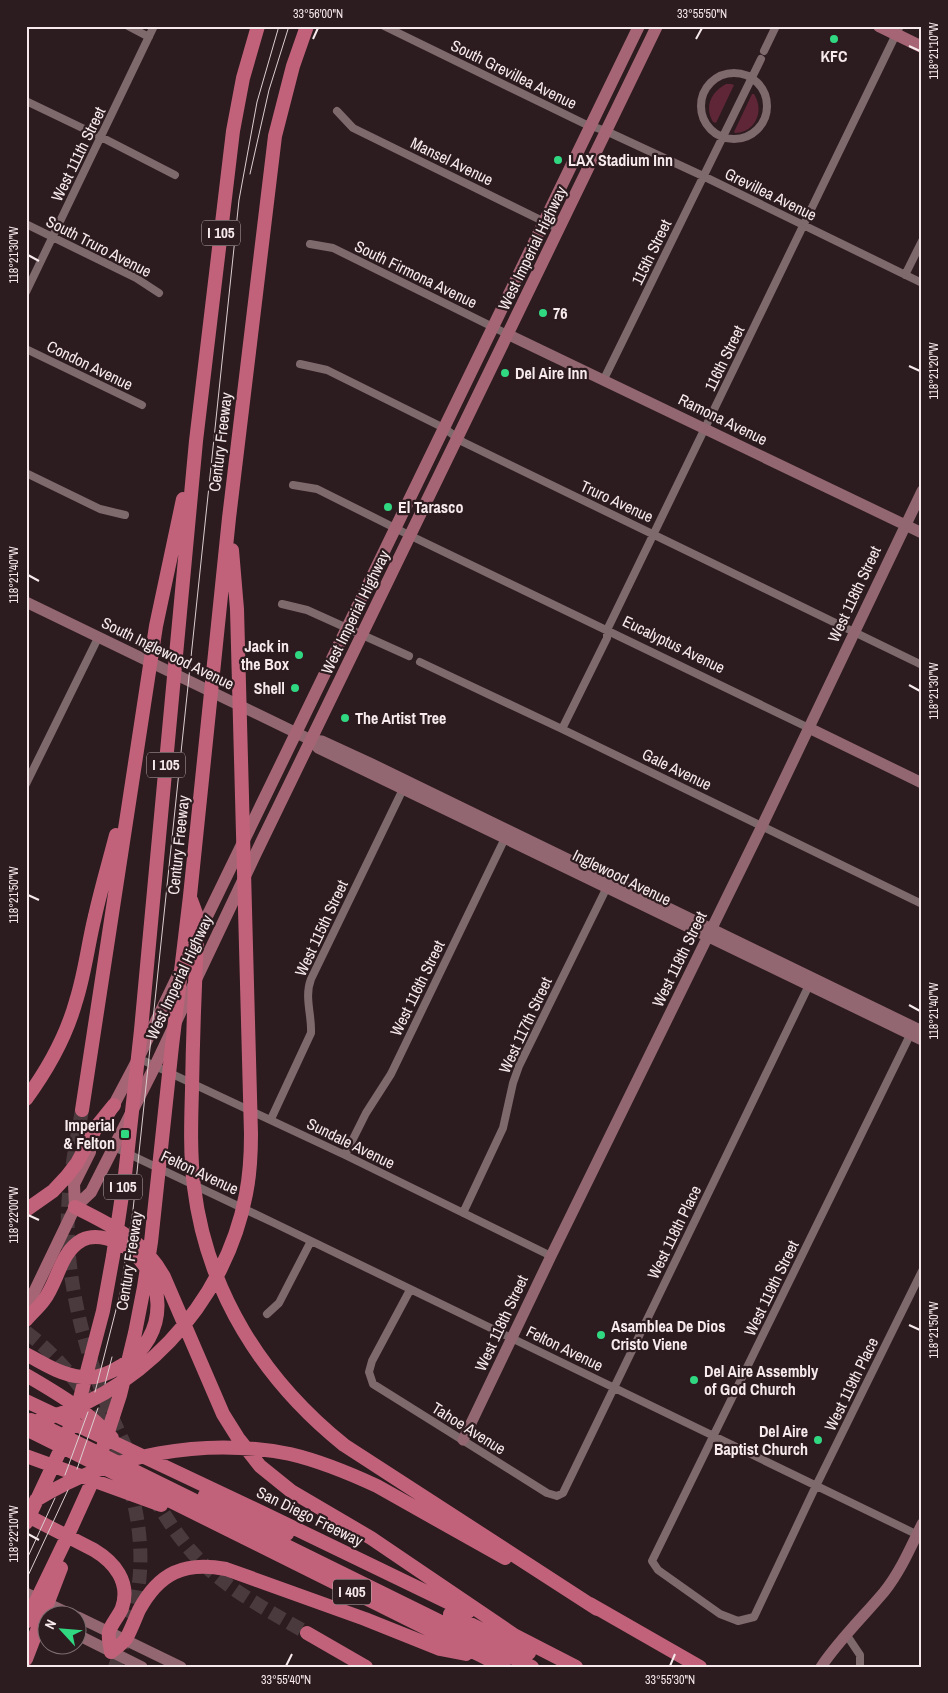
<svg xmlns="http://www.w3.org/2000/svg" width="948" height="1693" font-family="'Archivo Narrow',sans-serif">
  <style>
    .green { fill: #5e2636 }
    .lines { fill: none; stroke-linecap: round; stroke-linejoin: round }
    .highway-tunnel { stroke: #4a3a3e; stroke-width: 14; stroke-dasharray: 14 7; stroke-linecap: butt }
    .street { stroke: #7e696d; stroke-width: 8 }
    .secondary { stroke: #926771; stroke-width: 11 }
    .primary { stroke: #a66575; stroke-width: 12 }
    .highway { stroke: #c1627a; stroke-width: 14 }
    .tram { stroke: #dccfd1; stroke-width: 1 }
    .ticks { fill: none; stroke: #f6eaec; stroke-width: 2 }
    .poi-dot { fill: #31d882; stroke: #2c1b1f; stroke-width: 2 }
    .labels { text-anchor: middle; stroke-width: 4.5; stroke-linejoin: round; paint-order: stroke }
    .shield { fill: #2c1b1f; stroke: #b9acae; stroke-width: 1 }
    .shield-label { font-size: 15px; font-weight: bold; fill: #f6eaec }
    .poi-label { font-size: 16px; font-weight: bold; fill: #f6eaec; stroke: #2c1b1f; text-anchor: start }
    .street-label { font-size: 16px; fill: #f6eaec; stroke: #2c1b1f }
    .neatline { fill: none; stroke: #f6eaec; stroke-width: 2 }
    .ticks-label { font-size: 12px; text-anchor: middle; fill: #f6eaec }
  </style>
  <rect width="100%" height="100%" fill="#2c1b1f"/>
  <path class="green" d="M 726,84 L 731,84 L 734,85 L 716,123 L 713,122 C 704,107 711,92 726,84 Z
    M 752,94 L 754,94 C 765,111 755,133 735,133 L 734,132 Z"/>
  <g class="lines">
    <path class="highway-tunnel" d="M 82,1110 C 76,1144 69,1178 68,1212 C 64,1290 94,1386 130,1455
      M 26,1332 C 106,1392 164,1520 131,1619
      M 153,1496 C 165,1516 177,1535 192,1552 C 223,1588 268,1610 307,1633
      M 115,1667 L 123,1644"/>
    <path class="street" d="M 128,26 L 149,37
      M 384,26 L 585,124 L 606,131 L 703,176 L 922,283
      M 764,51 L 776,26
      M701 106a33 33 0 1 1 66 0a33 33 0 1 1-66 0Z
      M 26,101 L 101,137 L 175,175
      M 337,111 L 353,128 L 559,229
      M 26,224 L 136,278 L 159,293
      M 310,244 L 333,248 L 509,335
      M 905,275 L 922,241
      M 26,292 L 154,26
      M 26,349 L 142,405
      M 300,364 L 327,370 L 444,428 L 463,442 L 922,665
      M 604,379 L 761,59
      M 26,473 L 100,509 L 125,515
      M 293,485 L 317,489 L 411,536 L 809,728
      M 282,604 L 307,610 L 409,656
      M 420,662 L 562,729 L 922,904
      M 562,729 L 607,638 L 607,630 L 900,26
      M 26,784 L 98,638
      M 912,1031 L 652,1561 L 658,1570 L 720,1614 L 738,1621 L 754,1617 L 813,1492 L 922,1271
      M 138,1058 L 345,1155 L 551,1256
      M 271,1119 L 311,1033 C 312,1015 304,997 311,979 L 405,785
      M 114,1147 L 274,1223 L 920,1536
      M 345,1155 L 366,1113 L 391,1074 L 507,834
      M 463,1213 L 503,1128 L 513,1083 L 519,1066 L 609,883
      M 410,1290 L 372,1361 L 369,1372 L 373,1384 L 547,1493 L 557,1496 L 563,1493 L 811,981
      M 267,1314 L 279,1303 L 311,1241
      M 846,1634 L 860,1655 L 860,1667"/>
    <path class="secondary" d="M 509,335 L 922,533
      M 26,602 L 311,740 L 318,748 L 403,789 L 922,1040
      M 809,728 L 922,783
      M 311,740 L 322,741 L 372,764 L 922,1031
      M 463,1440 L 551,1256 L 762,826 L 922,491
      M 26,1593 L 74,1616
      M 78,1617 L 181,1667
      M 78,1635 L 142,1667
      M 821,1667 C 839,1640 863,1617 884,1592 C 900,1572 911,1547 922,1524"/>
    <path class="primary" d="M 879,26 L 922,47
      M 198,935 L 639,26
      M 109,1114 L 137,1061 L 179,973
      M 75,1207 L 74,1184 L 90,1152
      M 26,1309 L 75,1207 L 91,1192 L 155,1066 L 256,853 L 657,26"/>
    <path class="highway" d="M 191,900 L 198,919 C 195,976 193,1032 192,1089 C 191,1122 190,1155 194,1187 C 207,1292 263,1380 344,1445 L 597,1609
      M 26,1099 C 48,1069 66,1037 76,1001 C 85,973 88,944 95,916 C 101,889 109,862 116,835
      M 82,1110 L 156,626 L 183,499
      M 75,1207 C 112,1226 143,1239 164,1277 L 223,1414 L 238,1438 L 260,1466 L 291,1491 L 371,1538 L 514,1635
      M 26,1210 L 53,1191 L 67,1176 L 77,1163 L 97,1126 L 114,1105
      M 26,1320 C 32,1313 39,1307 44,1300 C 58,1282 60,1252 82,1240 C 94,1234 108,1238 119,1243 C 169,1271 171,1337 121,1366 C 110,1373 95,1379 82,1377 C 61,1375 44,1364 26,1354
      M 26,1375 C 57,1393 89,1412 112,1438
      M 26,1401 L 261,1512 L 468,1612
      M 31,1420 L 532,1667
      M 26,1424 C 137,1399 225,1305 246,1194 C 250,1174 251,1154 251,1134 L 237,609 L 232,550
      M 26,1429 L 504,1667
      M 26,1456 L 161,1505
      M 205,1495 L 287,1534
      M 36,1500 C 111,1454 204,1437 290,1454 C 320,1461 349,1473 377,1486 L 505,1558
      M 26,1515 L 94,1550 C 114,1562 131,1582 122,1608 C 119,1616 111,1624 109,1632 C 108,1638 110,1646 111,1652
      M 26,1523 L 65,1440 L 79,1402 L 103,1311 L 113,1256 L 125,1175 L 141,1030 L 196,441 L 233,131 L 243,78 L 258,26
      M 590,1604 L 700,1667
      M 450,1614 L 529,1653
      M 26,1622 L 67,1537 L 91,1484 L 120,1395 L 135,1333 L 144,1287 L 151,1242 L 172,1046 L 190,896 L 229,518 L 275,136 L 293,66 L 307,26
      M 506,1631 L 576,1667
      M 307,1633 L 366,1667
      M 111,1652 C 116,1648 122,1644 126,1639 C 131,1630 135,1619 139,1610 C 159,1573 184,1561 226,1569 L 365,1619 L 440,1649 L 466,1654
      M 26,1659 L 61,1568"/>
    <path class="tram" d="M 250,174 L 269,90 L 289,26
      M 105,1384 L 112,1357
      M 95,1392 L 120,1294 L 133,1210 L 239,200 L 257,102 L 279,26
      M 77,1469 L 98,1408
      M 65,1475 L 88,1412
      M 26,1561 L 55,1498
      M 26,1580 L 68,1490"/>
  </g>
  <path class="ticks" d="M 313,39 L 318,28M 696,39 L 702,28M 909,46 L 920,51M 28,255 L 39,261M 909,366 L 920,371M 28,575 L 39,581M 909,685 L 920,691M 28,895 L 39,900M 909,1005 L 920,1011M 28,1215 L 39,1220M 909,1325 L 920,1330M 28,1534 L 39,1540M 286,1666 L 292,1654M 670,1666 L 675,1654"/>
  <g class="poi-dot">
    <circle cx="834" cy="39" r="5"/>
    <circle cx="558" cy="160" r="5"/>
    <circle cx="543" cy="313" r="5"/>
    <circle cx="505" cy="373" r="5"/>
    <circle cx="388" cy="507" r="5"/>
    <circle cx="299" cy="655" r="5"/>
    <circle cx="295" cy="688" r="5"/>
    <circle cx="345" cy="718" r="5"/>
    <rect x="120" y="1129" width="10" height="10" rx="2.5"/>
    <circle cx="601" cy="1335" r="5"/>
    <circle cx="694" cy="1380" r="5"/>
    <circle cx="818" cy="1440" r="5"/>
  </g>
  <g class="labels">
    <g class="shield">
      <rect x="202" y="220.5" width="38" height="25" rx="4"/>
      <rect x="147" y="752.5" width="38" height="25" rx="4"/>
      <rect x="104" y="1174.5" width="38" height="25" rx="4"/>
      <rect x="333" y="1579.5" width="38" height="25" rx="4"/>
    </g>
    <g class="shield-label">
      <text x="221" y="238">I 105</text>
      <text x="166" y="770">I 105</text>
      <text x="123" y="1192">I 105</text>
      <text x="352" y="1597">I 405</text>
    </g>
    <g class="poi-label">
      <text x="834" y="62" text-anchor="middle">KFC</text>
      <text x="568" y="166">LAX Stadium Inn</text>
      <text x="553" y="319">76</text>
      <text x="515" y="379">Del Aire Inn</text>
      <text x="398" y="513">El Tarasco</text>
      <text x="289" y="652" text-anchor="end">Jack in<tspan x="289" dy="18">the Box</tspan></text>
      <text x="285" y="694" text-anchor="end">Shell</text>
      <text x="355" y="724">The Artist Tree</text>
      <text x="115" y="1131" text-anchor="end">Imperial<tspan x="115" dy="18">&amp; Felton</tspan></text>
      <text x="611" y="1332">Asamblea De Dios<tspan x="611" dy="18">Cristo Viene</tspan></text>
      <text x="704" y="1377">Del Aire Assembly<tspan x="704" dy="18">of God Church</tspan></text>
      <text x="808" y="1437" text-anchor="end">Del Aire<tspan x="808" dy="18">Baptist Church</tspan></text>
    </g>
    <g class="street-label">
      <text transform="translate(514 74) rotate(26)" y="6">South Grevillea Avenue</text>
      <text transform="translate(78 154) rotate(-64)" y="6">West 111th Street</text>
      <text transform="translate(452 161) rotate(26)" y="6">Mansel Avenue</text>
      <text transform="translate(771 194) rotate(26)" y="6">Grevillea Avenue</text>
      <text transform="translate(99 246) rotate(27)" y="6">South Truro Avenue</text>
      <text transform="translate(532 248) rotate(-64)" y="6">West Imperial Highway</text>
      <text transform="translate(651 252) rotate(-64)" y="6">115th Street</text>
      <text transform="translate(416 274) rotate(26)" y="6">South Firmona Avenue</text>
      <text transform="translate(724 358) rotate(-64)" y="6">116th Street</text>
      <text transform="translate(90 365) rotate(26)" y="6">Condon Avenue</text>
      <text transform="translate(723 419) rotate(26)" y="6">Ramona Avenue</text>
      <text transform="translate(220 442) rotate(-83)" y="6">Century Freeway</text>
      <text transform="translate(617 501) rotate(25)" y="6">Truro Avenue</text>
      <text transform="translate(854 594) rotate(-65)" y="6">West 118th Street</text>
      <text transform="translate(355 612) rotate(-64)" y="6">West Imperial Highway</text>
      <text transform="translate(674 644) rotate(26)" y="6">Eucalyptus Avenue</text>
      <text transform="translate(168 653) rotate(26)" y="6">South Inglewood Avenue</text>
      <text transform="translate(677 769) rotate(26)" y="6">Gale Avenue</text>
      <text transform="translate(178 845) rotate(-84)" y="6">Century Freeway</text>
      <text transform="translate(622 877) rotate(26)" y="6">Inglewood Avenue</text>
      <text transform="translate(321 928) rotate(-65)" y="6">West 115th Street</text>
      <text transform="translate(679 959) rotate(-64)" y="6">West 118th Street</text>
      <text transform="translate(179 977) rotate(-65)" y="6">West Imperial Highway</text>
      <text transform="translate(417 988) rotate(-64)" y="6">West 116th Street</text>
      <text transform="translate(525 1025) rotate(-65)" y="6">West 117th Street</text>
      <text transform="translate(351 1143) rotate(26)" y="6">Sundale Avenue</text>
      <text transform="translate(200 1172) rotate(25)" y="6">Felton Avenue</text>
      <text transform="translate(674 1232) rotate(-64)" y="6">West 118th Place</text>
      <text transform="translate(129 1261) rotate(-81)" y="6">Century Freeway</text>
      <text transform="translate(771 1288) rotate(-64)" y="6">West 119th Street</text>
      <text transform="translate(501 1323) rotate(-65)" y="6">West 118th Street</text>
      <text transform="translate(565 1348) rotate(26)" y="6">Felton Avenue</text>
      <text transform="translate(851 1384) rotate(-64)" y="6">West 119th Place</text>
      <text transform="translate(469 1428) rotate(32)" y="6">Tahoe Avenue</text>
      <text transform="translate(310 1516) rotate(26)" y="6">San Diego Freeway</text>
    </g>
  </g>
  <rect width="948" height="1693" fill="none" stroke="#2c1b1f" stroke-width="55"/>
  <g transform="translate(62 1630) rotate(296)"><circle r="24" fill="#2c1b1f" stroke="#7d6e71"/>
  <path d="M0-4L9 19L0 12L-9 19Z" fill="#31d882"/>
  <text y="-8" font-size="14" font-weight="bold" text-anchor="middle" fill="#f6eaec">N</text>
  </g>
  <rect x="28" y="28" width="892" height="1638" class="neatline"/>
  <g class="ticks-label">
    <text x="318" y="18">33°56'00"N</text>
    <text x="702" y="18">33°55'50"N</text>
    <text transform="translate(934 51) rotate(-90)" y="4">118°21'10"W</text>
    <text transform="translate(14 255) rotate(-90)" y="4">118°21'30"W</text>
    <text transform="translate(934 371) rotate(-90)" y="4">118°21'20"W</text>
    <text transform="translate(14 575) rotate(-90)" y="4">118°21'40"W</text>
    <text transform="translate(934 691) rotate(-90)" y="4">118°21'30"W</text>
    <text transform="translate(14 895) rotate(-90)" y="4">118°21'50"W</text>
    <text transform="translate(934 1011) rotate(-90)" y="4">118°21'40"W</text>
    <text transform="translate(14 1215) rotate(-90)" y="4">118°22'00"W</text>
    <text transform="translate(934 1330) rotate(-90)" y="4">118°21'50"W</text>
    <text transform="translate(14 1534) rotate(-90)" y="4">118°22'10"W</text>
    <text x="286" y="1684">33°55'40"N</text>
    <text x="670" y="1684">33°55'30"N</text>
  </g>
</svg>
